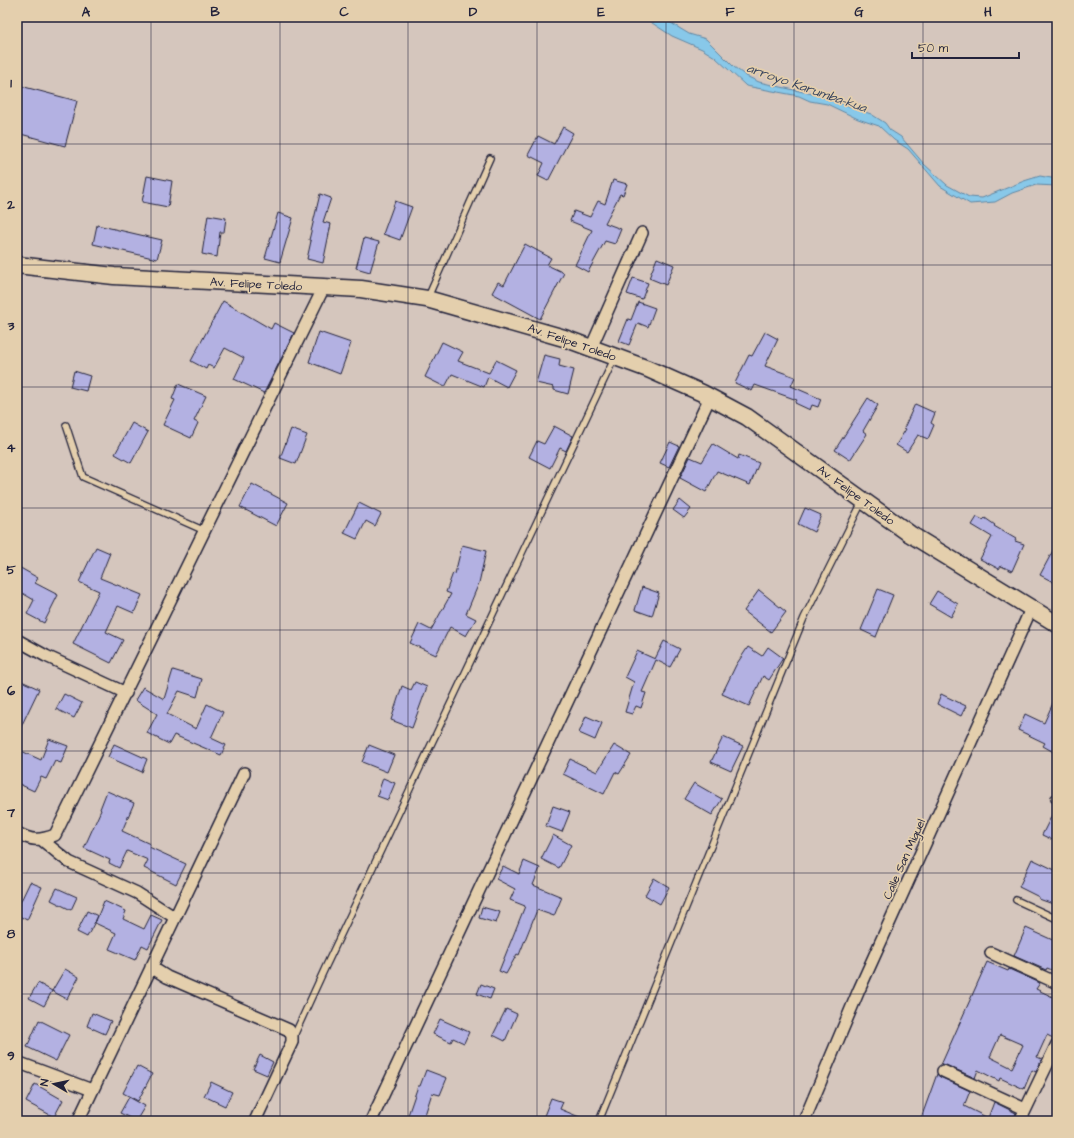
<svg xmlns="http://www.w3.org/2000/svg" width="1074" height="1138" font-family="'Architects Daughter',sans-serif">
  <style>
    .water { fill: #88c8e9; stroke: #5f86a3 }
    .building { fill: #b3b1e2; stroke: #22223b; fill-rule: evenodd }
    .lines { fill: none; stroke-linecap: round; stroke-linejoin: round }
    .service-casing { stroke: #22223b; stroke-width: 8 }
    .minor-casing { stroke: #22223b; stroke-width: 14 }
    .secondary-casing { stroke: #22223b; stroke-width: 19 }
    .service { stroke: #e4cfad; stroke-width: 5.5 }
    .minor { stroke: #e4cfad; stroke-width: 11 }
    .secondary { stroke: #e4cfad; stroke-width: 16 }
    .grid { fill: none; stroke: #22223b; stroke-width: 1; stroke-opacity: 0.55 }
    .labels { text-anchor: middle; stroke-width: 3.5; stroke-linejoin: round; paint-order: stroke }
    .street-label { font-size: 12px; fill: #22223b; stroke: #e4cfad }
    .water-label { font-size: 13px; font-style: italic; fill: #36435e; stroke: #e4cfad }
    .neatline { fill: none; stroke: #22223b; stroke-width: 1.5 }
    .grid-label { font-size: 13px; text-anchor: middle; font-weight: bold; fill: #22223b }
  </style>
  <rect width="100%" height="100%" fill="#d5c6bd"/>
  <filter id="ink" filterUnits="userSpaceOnUse"><feTurbulence type="fractalNoise" baseFrequency=".025" numOctaves="2"/><feDisplacementMap in="SourceGraphic" scale="8" xChannelSelector="R" yChannelSelector="G"/><feConvolveMatrix kernelMatrix="1 2 1 2 8 2 1 2 1" color-interpolation-filters="sRGB"/></filter>
  <g filter="url(#ink)">
    <path class="water" d="M 646,17 L 661,17 L 689,34 L 706,39 L 734,67 L 746,76 L 759,82 L 821,96 L 871,114 L 885,123 L 890,130 L 901,137 L 924,164 L 947,185 L 969,197 L 982,198 L 1024,181 L 1040,176 L 1057,179 L 1057,186 L 1036,185 L 1012,193 L 995,202 L 970,204 L 940,186 L 908,149 L 894,140 L 879,126 L 858,119 L 827,104 L 810,101 L 799,96 L 746,86 L 715,57 L 702,49 L 672,36 L 649,21 Z"/>
    <path class="building" d="M 17,85 L 77,101 L 65,146 L 17,133 Z
      M 563,127 L 573,133 L 548,181 L 538,176 L 544,163 L 528,155 L 538,136 L 554,144 Z
      M 147,176 L 172,181 L 168,207 L 142,202 Z
      M 613,180 L 627,184 L 623,195 L 620,194 L 605,223 L 621,229 L 615,244 L 605,241 L 588,272 L 575,265 L 592,230 L 570,221 L 574,211 L 590,217 L 598,201 L 605,204 Z
      M 320,194 L 331,198 L 323,222 L 331,224 L 323,263 L 307,259 L 311,241 L 309,240 Z
      M 395,201 L 412,207 L 400,240 L 383,234 Z
      M 278,213 L 293,218 L 280,262 L 265,258 Z
      M 208,215 L 226,218 L 224,232 L 220,232 L 217,257 L 202,254 Z
      M 97,225 L 162,240 L 157,259 L 93,244 Z
      M 364,238 L 379,242 L 370,272 L 356,268 Z
      M 525,244 L 551,258 L 547,265 L 564,273 L 540,319 L 492,293 L 498,282 L 504,285 Z
      M 657,258 L 674,265 L 666,285 L 649,278 Z
      M 633,278 L 648,283 L 642,299 L 627,294 Z
      M 223,301 L 271,329 L 274,323 L 294,333 L 264,393 L 234,379 L 244,358 L 225,348 L 214,368 L 208,365 L 206,369 L 191,361 Z
      M 638,302 L 655,308 L 648,327 L 638,323 L 629,345 L 619,341 L 628,319 L 631,320 Z
      M 319,332 L 351,343 L 340,374 L 309,362 Z
      M 765,332 L 778,339 L 765,366 L 795,377 L 791,386 L 821,399 L 818,407 L 812,405 L 810,410 L 795,403 L 797,400 L 755,385 L 752,391 L 735,383 L 749,355 L 752,356 Z
      M 442,342 L 463,352 L 458,361 L 489,373 L 496,360 L 516,370 L 507,387 L 488,377 L 484,387 L 452,374 L 445,387 L 425,377 Z
      M 544,355 L 560,359 L 559,366 L 574,370 L 568,394 L 554,390 L 554,387 L 536,383 Z
      M 74,371 L 90,376 L 86,391 L 70,387 Z
      M 178,384 L 206,396 L 194,421 L 198,423 L 191,438 L 163,425 L 175,400 L 172,399 Z
      M 868,398 L 878,405 L 863,431 L 867,434 L 850,460 L 835,450 Z
      M 915,404 L 935,413 L 931,423 L 934,425 L 928,439 L 918,435 L 907,452 L 896,445 L 906,429 L 904,428 Z
      M 132,423 L 148,432 L 131,463 L 115,454 Z
      M 554,426 L 573,436 L 566,451 L 560,448 L 550,468 L 529,457 L 537,441 L 544,444 Z
      M 291,429 L 307,435 L 296,464 L 280,458 Z
      M 670,442 L 679,446 L 669,467 L 660,463 Z
      M 713,444 L 738,459 L 739,455 L 759,463 L 750,485 L 717,471 L 706,492 L 680,478 L 690,457 L 702,462 Z
      M 252,484 L 288,503 L 276,526 L 240,507 Z
      M 680,500 L 691,509 L 684,518 L 673,510 Z
      M 359,503 L 381,514 L 375,526 L 366,521 L 357,539 L 344,533 Z
      M 805,508 L 821,515 L 814,532 L 798,524 Z
      M 977,517 L 983,520 L 985,518 L 995,525 L 994,526 L 1016,539 L 1015,541 L 1024,544 L 1012,571 L 1001,566 L 999,569 L 980,559 L 992,537 L 972,525 Z
      M 1057,543 L 1057,584 L 1040,575 Z
      M 462,545 L 486,551 L 479,583 L 466,614 L 476,619 L 466,636 L 450,627 L 436,655 L 410,643 L 419,624 L 431,630 L 451,594 L 446,592 L 453,573 L 455,574 Z
      M 96,547 L 110,553 L 100,578 L 142,595 L 134,613 L 118,606 L 106,632 L 123,640 L 111,663 L 73,644 L 99,591 L 79,582 Z
      M 17,566 L 38,578 L 35,583 L 58,595 L 44,623 L 27,614 L 34,600 L 17,590 Z
      M 642,587 L 659,593 L 652,616 L 635,610 Z
      M 878,589 L 893,595 L 876,637 L 861,630 Z
      M 759,590 L 786,612 L 771,632 L 744,611 Z
      M 937,591 L 958,604 L 951,617 L 929,604 Z
      M 664,641 L 680,649 L 670,667 L 656,660 L 642,692 L 646,693 L 641,708 L 636,706 L 632,714 L 625,712 L 634,682 L 625,677 L 637,651 L 655,659 Z
      M 748,647 L 762,656 L 768,647 L 783,658 L 769,680 L 763,676 L 749,706 L 722,694 L 736,665 Z
      M 173,670 L 202,679 L 197,697 L 179,691 L 167,714 L 196,729 L 207,704 L 223,712 L 211,738 L 226,745 L 221,755 L 174,735 L 169,744 L 147,733 L 157,714 L 135,700 L 143,687 L 164,699 Z
      M 17,679 L 39,689 L 17,735 Z
      M 415,682 L 427,687 L 412,728 L 391,720 L 402,686 L 411,690 Z
      M 64,694 L 82,703 L 74,718 L 56,709 Z
      M 941,694 L 966,706 L 961,716 L 937,704 Z
      M 1057,694 L 1057,754 L 1043,746 L 1045,743 L 1018,730 L 1025,714 L 1044,723 Z
      M 586,716 L 602,723 L 595,740 L 579,733 Z
      M 723,737 L 743,746 L 731,771 L 711,762 Z
      M 49,739 L 68,746 L 61,763 L 55,761 L 46,779 L 41,777 L 34,791 L 17,783 L 17,749 L 41,760 Z
      M 114,744 L 147,759 L 142,772 L 108,757 Z
      M 369,745 L 394,755 L 387,772 L 362,762 Z
      M 614,745 L 631,755 L 619,774 L 615,772 L 604,794 L 563,774 L 570,759 L 597,772 Z
      M 383,778 L 395,783 L 388,800 L 377,796 Z
      M 694,783 L 722,799 L 712,815 L 684,799 Z
      M 107,791 L 134,803 L 122,831 L 150,844 L 149,847 L 186,864 L 176,884 L 144,868 L 148,860 L 127,851 L 119,868 L 109,863 L 110,860 L 84,848 L 101,810 L 100,809 Z
      M 1057,805 L 1057,842 L 1042,835 Z
      M 553,806 L 570,812 L 562,832 L 546,826 Z
      M 553,835 L 571,845 L 559,868 L 541,859 Z
      M 1032,859 L 1057,871 L 1057,893 L 1053,904 L 1039,899 L 1039,897 L 1019,887 Z
      M 524,861 L 540,868 L 533,885 L 562,897 L 554,916 L 537,910 L 519,955 L 517,954 L 506,974 L 499,971 L 525,906 L 510,900 L 515,889 L 496,879 L 503,866 L 519,874 Z
      M 654,878 L 669,887 L 660,904 L 645,895 Z
      M 30,882 L 42,887 L 27,920 L 17,915 L 17,909 Z
      M 57,888 L 77,897 L 71,910 L 51,900 Z
      M 104,901 L 126,911 L 123,919 L 144,929 L 151,915 L 162,920 L 148,948 L 142,945 L 135,960 L 109,949 L 116,933 L 95,923 Z
      M 482,907 L 500,912 L 496,923 L 479,918 Z
      M 87,911 L 98,916 L 87,937 L 77,932 Z
      M 1026,928 L 1057,942 L 1057,972 L 1047,968 L 1046,970 L 1014,956 Z
      M 987,962 L 1008,971 L 1009,969 L 1040,983 L 1036,989 L 1057,999 L 1057,1031 L 1053,1038 L 1047,1035 L 1037,1057 L 1042,1059 L 1036,1072 L 1032,1070 L 1024,1089 L 1000,1078 L 999,1081 L 978,1070 L 975,1078 L 946,1065 L 941,1065 ZM 1000,1035 L 1023,1045 L 1012,1068 L 990,1057 Z
      M 65,969 L 79,977 L 67,999 L 52,991 Z
      M 38,983 L 52,991 L 44,1006 L 29,998 Z
      M 481,984 L 494,989 L 490,999 L 477,994 Z
      M 506,1009 L 517,1014 L 505,1041 L 493,1035 Z
      M 92,1013 L 111,1021 L 105,1034 L 87,1026 Z
      M 440,1019 L 469,1032 L 464,1043 L 453,1038 L 451,1042 L 433,1034 Z
      M 39,1020 L 69,1035 L 56,1061 L 27,1047 Z
      M 260,1055 L 273,1062 L 267,1075 L 253,1069 Z
      M 137,1066 L 152,1074 L 138,1101 L 123,1093 Z
      M 426,1070 L 447,1078 L 440,1095 L 432,1093 L 423,1121 L 406,1121 L 418,1086 L 420,1086 Z
      M 937,1074 L 940,1077 L 970,1091 L 964,1106 L 988,1118 L 994,1102 L 1016,1113 L 1013,1121 L 959,1121 L 932,1119 L 931,1121 L 920,1121 Z
      M 211,1082 L 232,1092 L 225,1106 L 204,1096 Z
      M 35,1084 L 63,1100 L 54,1117 L 26,1102 Z
      M 129,1097 L 145,1106 L 136,1121 L 120,1113 Z
      M 551,1098 L 563,1102 L 560,1109 L 589,1121 L 542,1121 Z"/>
    <g class="lines">
      <defs>
        <path id="service" d="M 428,297 L 490,158
          M 66,425 L 83,477 L 205,531
          M 1054,798 L 1057,799
          M 1016,900 L 1057,919
          M 293,1038 L 325,968 L 615,357
          M 599,1121 L 804,618 L 862,502"/>
        <path id="minor" d="M 591,348 L 642,233
          M 17,640 L 46,656 L 126,693
          M 17,833 C 32,841 39,841 55,835 L 324,287
          M 42,840 L 69,862 L 137,893 L 174,917
          M 991,953 L 1057,983
          M 151,967 L 167,977 L 289,1030 L 292,1036 L 292,1042 L 255,1121
          M 17,1062 L 92,1090
          M 943,1071 L 1025,1109
          M 78,1121 L 244,773
          M 371,1121 L 710,397
          M 804,1121 L 859,990 L 1031,609
          M 1020,1121 L 1057,1044"/>
        <path id="secondary" d="M 17,265 L 114,276 L 361,289 L 427,299 L 564,338 L 648,369 L 702,393 L 747,417 L 910,534 L 1057,624"/>
      </defs>
      <use href="#service" class="service-casing"/>
      <use href="#minor" class="minor-casing"/>
      <use href="#secondary" class="secondary-casing"/>
      <use href="#service" class="service"/>
      <use href="#minor" class="minor"/>
      <use href="#secondary" class="secondary"/>
    </g>
  </g>
  <path class="grid" d="M 151,17 L 151,1121M 280,17 L 280,1121M 408,17 L 408,1121M 537,17 L 537,1121M 666,17 L 666,1121M 794,17 L 794,1121M 923,17 L 923,1121M 17,144 L 1057,144M 17,265 L 1057,265M 17,387 L 1057,387M 17,508 L 1057,508M 17,630 L 1057,630M 17,751 L 1057,751M 17,873 L 1057,873M 17,994 L 1057,994"/>
  <g class="labels">
    <g class="street-label">
      <text transform="translate(256 284) rotate(3)" y="4">Av. Felipe Toledo</text>
      <text transform="translate(572 342) rotate(19)" y="4">Av. Felipe Toledo</text>
      <text transform="translate(856 495) rotate(36)" y="4">Av. Felipe Toledo</text>
      <text transform="translate(904 859) rotate(-66)" y="4">Calle San Miguel</text>
    </g>
    <g class="water-label">
      <text transform="translate(807 87) rotate(19)" y="5">arroyo Karumba-kua</text>
    </g>
  </g>
  <rect width="1074" height="1138" fill="none" stroke="#e4cfad" stroke-width="44"/>
  <g transform="translate(54 1084) rotate(279)" stroke="#e4cfad" stroke-width="3" paint-order="stroke">
  <path d="M0-3L7 15L0 10L-7 15Z" fill="#22223b"/>
  <text y="-6" font-size="11" font-weight="bold" text-anchor="middle" fill="#22223b">N</text>
  </g>
  <path d="M912 52v6h107v-6" fill="none" stroke="#22223b" stroke-width="2"/>
  <text x="918" y="52" font-size="12" fill="#22223b" stroke="#e4cfad" stroke-width="3" paint-order="stroke">50 m</text>
  <rect x="22" y="22" width="1030" height="1094" class="neatline"/>
  <g class="grid-label">
    <text x="86" y="16">A</text>
    <text x="215" y="16">B</text>
    <text x="344" y="16">C</text>
    <text x="473" y="16">D</text>
    <text x="601" y="16">E</text>
    <text x="730" y="16">F</text>
    <text x="859" y="16">G</text>
    <text x="988" y="16">H</text>
    <text x="11" y="87">1</text>
    <text x="11" y="209">2</text>
    <text x="11" y="330">3</text>
    <text x="11" y="452">4</text>
    <text x="11" y="574">5</text>
    <text x="11" y="695">6</text>
    <text x="11" y="817">7</text>
    <text x="11" y="938">8</text>
    <text x="11" y="1060">9</text>
  </g>
</svg>
